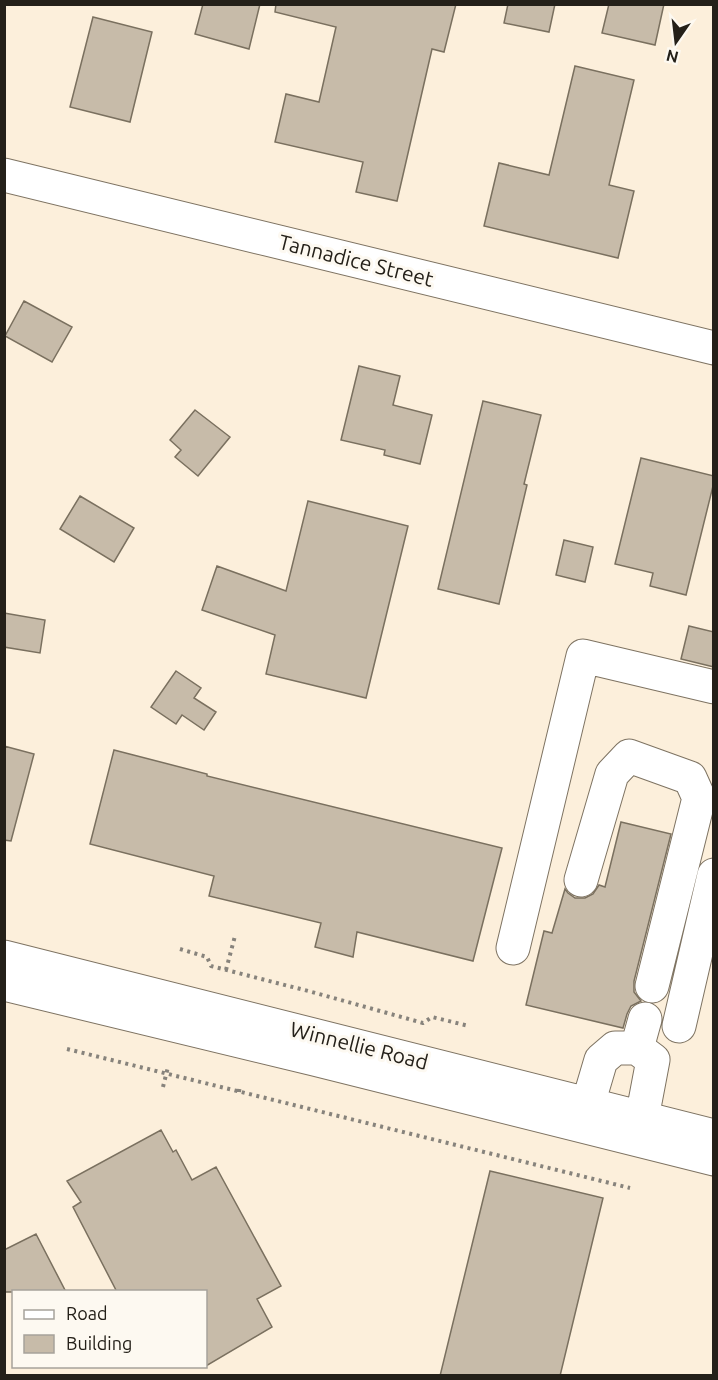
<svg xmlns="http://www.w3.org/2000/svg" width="718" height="1380" font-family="Ubuntu,sans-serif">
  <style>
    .built { fill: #fcefdb; fill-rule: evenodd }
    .building { fill: #c7bba9; stroke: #7a705f; stroke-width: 1.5 }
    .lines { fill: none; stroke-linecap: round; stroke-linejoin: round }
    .minor-casing { stroke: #7e7362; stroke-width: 35 }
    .path { stroke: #87837c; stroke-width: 4; stroke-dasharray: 3 4.5; stroke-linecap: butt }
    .minor { stroke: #fff; stroke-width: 33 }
    .labels { text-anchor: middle; stroke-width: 6; stroke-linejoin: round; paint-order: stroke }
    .street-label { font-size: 21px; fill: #242019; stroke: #fdf9f1 }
  </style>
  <rect width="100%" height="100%" fill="#fdf9f1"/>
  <path class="built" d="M 5,5 L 713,5 L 713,1375 L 5,1376 ZM 14,1292 L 206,1292 L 206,1366 L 14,1366 Z"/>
  <path class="building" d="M 203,4 L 260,4 L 249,49 L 195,34 Z
    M 276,4 L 456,4 L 444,52 L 432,49 L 397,201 L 356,192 L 363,162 L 275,142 L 286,94 L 319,102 L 336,27 L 275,12 Z
    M 508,4 L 555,4 L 549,32 L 504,23 Z
    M 609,4 L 664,4 L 655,45 L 602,33 Z
    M 93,17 L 152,32 L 130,122 L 70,107 Z
    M 575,66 L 634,80 L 609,185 L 634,191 L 618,258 L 484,226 L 499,163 L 549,175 Z
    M 24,301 L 72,327 L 52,362 L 5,336 Z
    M 359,366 L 400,376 L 393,405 L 432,415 L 420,464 L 384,455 L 385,450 L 341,440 Z
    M 483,401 L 541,415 L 524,484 L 527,485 L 499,604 L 438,589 Z
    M 195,410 L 230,437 L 198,476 L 175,457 L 181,450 L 170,440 Z
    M 641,458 L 714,476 L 714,482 L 686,595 L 650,586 L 653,573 L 615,564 Z
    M 80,496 L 134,528 L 114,562 L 60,529 Z
    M 308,501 L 408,526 L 366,698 L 266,674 L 275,635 L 202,610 L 217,566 L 286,591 Z
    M 564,540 L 593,547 L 585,582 L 556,575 Z
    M 4,613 L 45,620 L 40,653 L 4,647 Z
    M 689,626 L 714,632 L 714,667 L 681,659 Z
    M 176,671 L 201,688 L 194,698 L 216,712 L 204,730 L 182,715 L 176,724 L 151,707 Z
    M 4,746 L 34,754 L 11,841 L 4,840 Z
    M 114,750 L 207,774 L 207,776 L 502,848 L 473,961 L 357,932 L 353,957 L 315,947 L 321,923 L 209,896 L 214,876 L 90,844 Z
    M 621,822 L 671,834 L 634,981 L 634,992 L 641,1001 L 631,1006 L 627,1014 L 623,1028 L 526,1005 L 544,931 L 552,933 L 565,889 L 568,893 L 575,898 L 585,898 L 593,894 L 599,885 L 605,887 Z
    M 161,1130 L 173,1152 L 176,1150 L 192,1180 L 216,1167 L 281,1286 L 257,1299 L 272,1327 L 206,1366 L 206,1292 L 117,1292 L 73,1207 L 81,1202 L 67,1181 Z
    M 490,1171 L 603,1198 L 560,1376 L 440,1376 Z
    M 36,1234 L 66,1292 L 4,1292 L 4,1250 Z"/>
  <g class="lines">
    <defs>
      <path id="minor" d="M 4,175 L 714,348
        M 581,880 L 612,774 L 629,756 L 690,778 L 699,798 L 652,986
        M 513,948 L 583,656 L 714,687
        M 4,957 L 714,1136
        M 4,984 L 314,1059 L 714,1159
        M 679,1026 L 714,875
        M 637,1048 L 653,1060 L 642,1118
        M 588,1104 L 601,1060 L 615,1048 L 637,1048 L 645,1019"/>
    </defs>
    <use href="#minor" class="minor-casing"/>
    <path class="path" d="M 180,949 L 207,957 L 211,966 L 312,992 L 423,1023 L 432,1017 L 469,1026
      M 226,970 L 235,936
      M 67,1049 L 630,1188
      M 163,1087 L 168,1067
      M 239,1092 L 240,1085"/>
    <use href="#minor" class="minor"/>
  </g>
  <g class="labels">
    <g class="street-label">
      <text transform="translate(356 261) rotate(14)" y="7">Tannadice Street</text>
      <text transform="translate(359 1046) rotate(14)" y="7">Winnellie Road</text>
    </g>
  </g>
  <rect width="718" height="1380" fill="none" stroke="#242019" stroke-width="12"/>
  <rect x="12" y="1290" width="195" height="78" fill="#fdf9f1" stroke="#a6a29b" stroke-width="1.5"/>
  <rect x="24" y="1310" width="30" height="9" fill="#ffffff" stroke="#a6a29b" stroke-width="1.5"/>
  <text x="66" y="1320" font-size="18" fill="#242019">Road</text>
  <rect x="24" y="1335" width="30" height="18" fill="#c7bba9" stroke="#a6a29b" stroke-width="1.5"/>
  <text x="66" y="1350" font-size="18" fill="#242019">Building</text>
  <g transform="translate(676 42) rotate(194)" stroke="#fdf9f1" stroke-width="4.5" paint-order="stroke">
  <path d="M0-4.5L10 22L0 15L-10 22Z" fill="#242019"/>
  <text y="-9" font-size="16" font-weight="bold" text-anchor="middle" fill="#242019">N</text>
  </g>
</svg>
